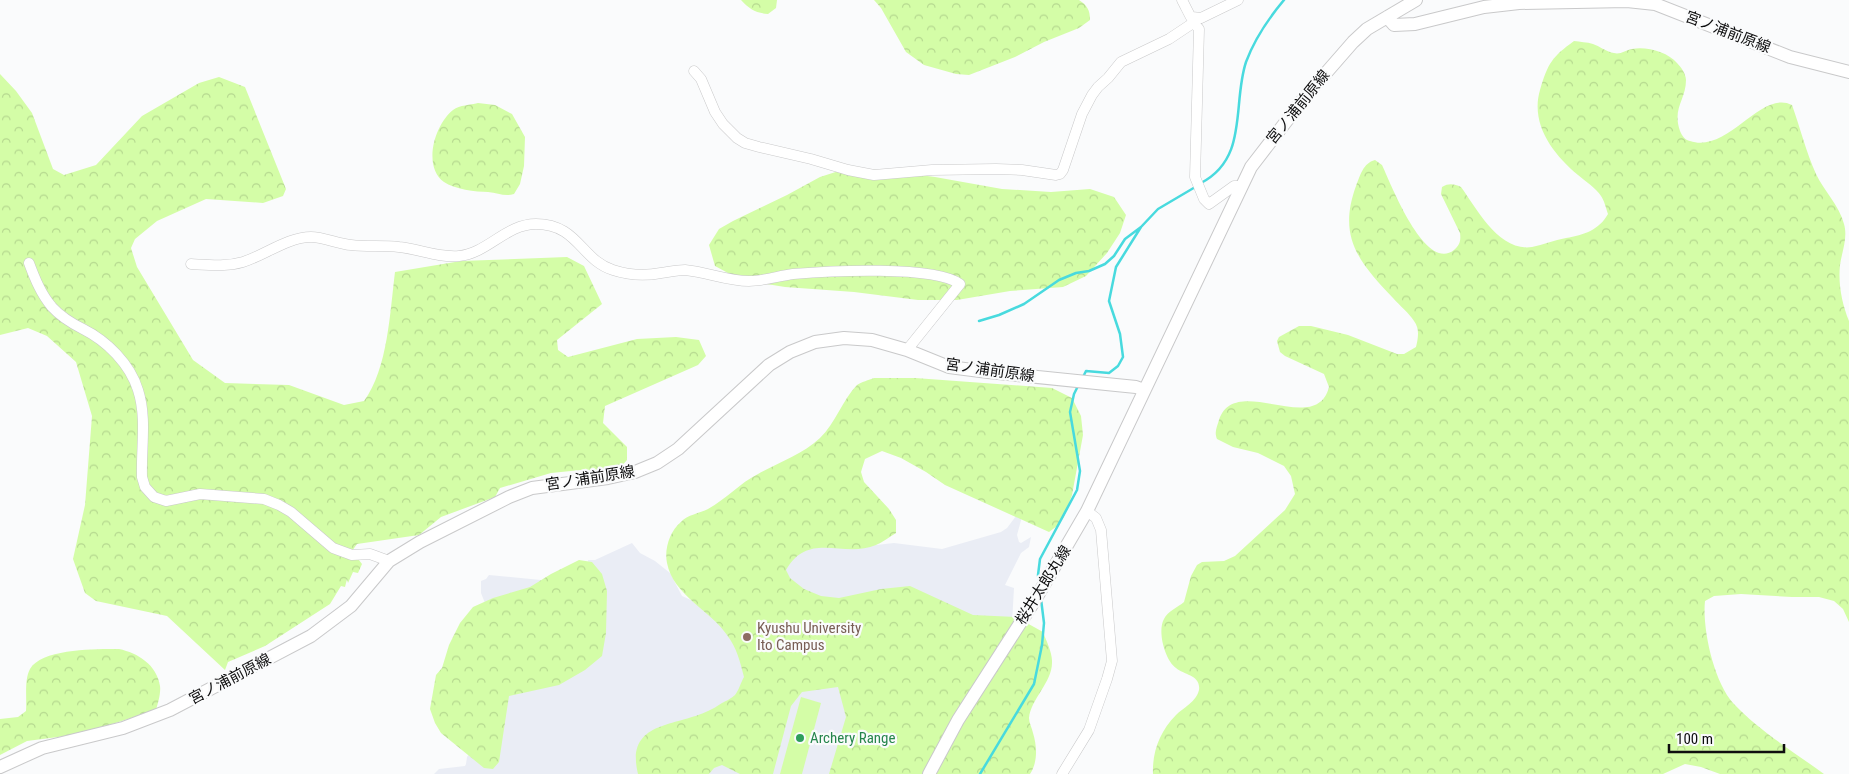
<svg xmlns="http://www.w3.org/2000/svg" width="1849" height="774" font-family="'Roboto Condensed','Noto Sans JP',sans-serif">
  <style>
    .built { fill: #eaedf5 }
    .grass { fill: #d4fda7 }
    .forest { fill: url(#forest-crowns) }
    .lines { fill: none; stroke-linecap: round; stroke-linejoin: round }
    .stream { stroke: #48dade; stroke-width: 2.5 }
    .minor-casing { stroke: #c9c9ca; stroke-width: 11 }
    .major-casing { stroke: #c9c9ca; stroke-width: 14 }
    .minor { stroke: #fff; stroke-width: 10 }
    .major { stroke: #fff; stroke-width: 12 }
    .education-dot { fill: #8d6e63; stroke: #fafbfc; stroke-width: 2 }
    .leisure-dot { fill: #2e9e5b; stroke: #fafbfc; stroke-width: 2 }
    .labels { text-anchor: middle; stroke-width: 4.5; stroke-linejoin: round; paint-order: stroke }
    .street-label { font-size: 15px; fill: #0e0e0f; stroke: #fafbfc }
    .education-label { font-size: 15px; fill: #785e54; stroke: #fafbfc; text-anchor: start }
    .leisure-label { font-size: 15px; fill: #27864d; stroke: #fafbfc; text-anchor: start }
  </style>
  <defs>
    <pattern id="forest-crowns" width="20" height="18" patternUnits="userSpaceOnUse" patternTransform="scale(1.25)"><rect width="20" height="18" fill="#d4fda7"/><path d="M2 6a3 3 0 1 1 6 0M12 15a3 3 0 1 1 6 0" fill="none" stroke="#b5d88f"/></pattern>
  </defs>
  <rect width="100%" height="100%" fill="#fafbfc"/>
  <path class="built" d="M 1023,513 L 1017,535 L 1019,542 L 1021,543 L 1031,537 L 1029,547 L 1021,553 L 1005,585 L 1014,588 L 1012,623 L 911,774 L 434,774 L 439,769 L 465,766 L 466,764 L 467,757 L 469,754 L 487,608 L 481,593 L 481,581 L 486,579 L 489,575 L 551,581 L 589,566 L 588,560 L 595,560 L 632,543 L 640,553 L 655,561 L 670,573 L 682,596 L 720,613 L 741,553 L 862,540 L 876,545 L 894,543 L 942,549 L 1001,532 L 1007,528 L 1016,516 Z"/>
  <path class="grass" d="M 801,697 L 821,703 L 802,774 L 780,774 Z"/>
  <path class="forest" d="M 741,0 L 777,0 L 776,8 L 768,14 C 756,13 749,9 741,0 Z
    M 874,0 L 1079,0 C 1087,5 1090,10 1090,20 L 1079,28 L 1044,42 L 1015,57 L 969,75 L 956,74 L 924,65 L 906,52 L 881,8 Z
    M 1574,41 C 1580,42 1587,42 1593,44 C 1599,46 1607,52 1614,53 C 1620,55 1626,50 1632,49 C 1646,46 1668,52 1677,63 C 1681,67 1686,74 1686,80 C 1686,100 1672,108 1680,131 C 1682,136 1685,140 1690,141 C 1728,154 1761,89 1792,105 C 1800,127 1806,152 1816,174 C 1824,191 1839,205 1844,224 C 1848,238 1842,251 1840,265 C 1838,284 1842,304 1849,321 L 1849,622 L 1843,609 L 1834,601 L 1819,597 L 1792,597 L 1741,594 L 1714,596 L 1705,601 C 1702,629 1714,682 1733,703 C 1758,730 1794,752 1824,774 L 1720,774 L 1701,767 L 1685,764 L 1663,774 L 1153,774 C 1152,752 1160,731 1176,715 C 1183,708 1197,701 1199,690 C 1201,675 1184,675 1176,668 C 1165,660 1157,631 1164,619 C 1167,612 1178,607 1184,602 L 1191,576 L 1197,565 L 1202,562 L 1224,561 L 1235,556 L 1285,510 L 1295,494 L 1291,476 L 1284,466 L 1258,453 L 1233,447 L 1217,439 C 1214,432 1217,427 1219,420 C 1235,372 1316,438 1329,387 L 1324,374 L 1285,356 L 1280,352 L 1277,341 L 1279,337 L 1299,326 L 1311,326 L 1348,335 L 1397,354 L 1404,354 L 1416,347 C 1418,338 1420,329 1414,321 C 1409,313 1400,306 1393,298 C 1360,263 1337,238 1356,186 C 1360,176 1363,163 1375,160 L 1382,165 C 1391,184 1425,273 1454,250 C 1460,245 1461,240 1460,233 L 1441,194 L 1442,187 C 1449,183 1454,184 1461,187 C 1477,209 1499,252 1532,247 C 1543,245 1554,240 1566,238 C 1584,235 1599,230 1608,214 C 1606,208 1604,200 1601,196 C 1596,188 1585,181 1578,175 C 1553,154 1530,124 1540,90 C 1548,63 1552,57 1574,41 Z
    M 0,74 L 16,91 L 32,113 L 53,169 L 64,175 L 96,165 L 142,116 L 199,83 L 219,77 L 245,87 L 286,189 L 283,196 L 263,203 L 206,199 L 157,221 L 135,239 L 131,248 L 137,267 L 193,360 L 225,383 L 289,385 L 344,405 L 364,401 C 388,369 390,311 395,272 L 461,261 L 567,257 L 584,266 L 602,304 L 557,340 L 558,350 L 568,357 L 637,339 L 676,337 L 699,340 L 706,356 L 698,365 L 605,406 L 603,423 L 627,447 L 627,460 L 618,470 L 611,474 L 581,470 L 551,473 L 500,488 L 495,497 L 441,517 L 419,535 L 357,544 L 352,551 L 362,564 L 358,573 L 353,572 L 348,583 L 347,579 L 345,587 L 341,586 L 330,604 L 265,646 L 228,662 L 225,670 L 167,616 L 96,601 L 85,593 L 73,559 L 85,505 L 92,416 L 76,362 L 47,336 L 28,328 L 0,335 Z
    M 478,103 L 495,105 L 512,114 L 525,137 L 524,166 L 520,184 L 514,194 C 505,197 498,193 488,192 C 476,192 454,189 444,182 C 422,166 435,124 453,110 C 460,105 470,105 478,103 Z
    M 845,169 L 881,170 L 935,177 L 1002,189 L 1051,192 L 1090,189 L 1114,197 L 1126,215 L 1120,233 L 1107,253 L 1086,276 L 1063,287 L 1010,291 L 957,300 L 918,300 L 854,292 L 785,287 L 741,280 L 715,266 L 709,245 L 719,229 L 733,221 L 787,195 L 820,177 Z
    M 874,378 L 915,378 L 1052,388 L 1072,398 L 1081,416 L 1083,435 L 1072,495 L 1064,517 L 1057,526 L 1049,532 L 945,485 L 926,472 L 901,458 L 882,451 L 865,459 L 861,472 L 864,482 L 889,509 L 896,520 L 896,533 C 889,537 883,542 876,545 C 843,559 809,530 786,570 L 790,578 L 804,589 L 821,596 L 839,598 L 881,589 L 910,586 L 973,615 L 1016,617 L 1043,632 C 1046,640 1052,652 1052,661 C 1053,682 1031,698 1029,718 C 1029,723 1032,728 1033,733 C 1037,746 1038,762 1030,774 L 829,774 L 846,717 L 838,687 L 802,692 L 791,706 L 773,774 L 740,774 L 722,765 L 714,768 L 709,774 L 638,774 C 625,721 675,727 708,711 C 713,709 717,706 722,703 C 726,701 732,698 735,695 C 739,690 741,682 744,677 C 740,662 737,648 727,635 C 710,610 673,595 667,563 C 664,549 670,531 681,522 C 687,515 700,513 708,509 C 726,499 740,483 758,474 C 779,462 802,455 820,438 C 835,424 843,399 857,385 C 861,382 869,380 874,378 Z
    M 579,560 L 592,562 L 602,574 L 607,591 L 606,633 L 602,656 L 585,670 L 559,685 L 509,696 L 499,762 L 493,769 L 484,768 L 441,733 L 435,723 L 430,709 L 436,675 L 442,668 L 449,645 L 460,623 L 473,607 L 493,598 L 530,587 L 551,574 Z
    M 119,649 C 138,653 157,665 160,686 C 161,693 158,703 156,710 L 81,734 L 27,741 L 0,755 L 0,719 L 18,717 L 26,711 C 27,699 24,680 30,669 C 42,648 99,649 119,649 Z"/>
  <g class="lines">
    <path class="stream" d="M 1201,183 C 1249,158 1232,104 1246,62 C 1255,38 1268,19 1284,0
      M 979,321 L 999,315 L 1024,304 L 1059,280 L 1076,273 L 1089,271 L 1105,264 L 1114,256 L 1125,239 L 1141,227 L 1158,209 L 1197,186
      M 1083,377 L 1086,371 L 1109,373 L 1118,366 L 1123,357 L 1120,334 L 1109,301 L 1116,267 L 1141,227
      M 1039,584 L 1038,575 L 1040,559 L 1077,490 L 1080,471 L 1070,412 L 1074,394 L 1078,386
      M 980,774 L 1034,684 L 1042,645 L 1044,623 L 1041,599"/>
    <defs>
      <path id="minor" d="M 1182,0 C 1187,9 1192,22 1199,29 L 1195,177 L 1204,199 L 1209,204 L 1234,186 L 1241,186
        M 1192,17 L 1201,18 L 1238,0
        M 694,71 L 701,79 L 715,112 L 723,124 L 737,138 L 745,143 L 759,147 L 811,159 L 848,170 L 874,175 L 932,170 L 996,169 L 1022,170 L 1056,175 L 1060,174 L 1063,170 L 1082,114 L 1092,95 L 1098,87 L 1108,78 L 1121,62 L 1169,39 L 1193,23
        M 29,263 C 35,279 41,294 52,307 C 61,317 71,323 83,329 C 107,341 130,364 138,390 C 147,418 141,447 142,477 L 145,487 L 154,497 L 166,501 L 200,494 L 264,499 L 279,505 L 291,512 L 333,548 L 352,555 L 370,554 L 389,561
        M 191,264 C 209,265 226,267 243,262 C 265,255 288,237 311,237 C 324,237 338,244 351,245 C 367,247 383,245 399,247 C 419,249 438,258 459,256 C 488,253 506,224 536,224 C 578,224 581,260 613,270 C 628,275 646,276 661,273 C 669,272 677,270 685,270 C 707,272 727,281 749,281 C 764,281 778,276 793,274 C 828,271 934,265 960,284 L 907,350
        M 1062,774 L 1089,730 L 1107,679 L 1112,661 L 1101,530 L 1096,518 L 1087,511"/>
      <path id="major" d="M 1387,17 L 1394,25 L 1415,24 L 1484,7 L 1519,3 L 1627,1 L 1655,4 L 1790,57 L 1849,72
        M 0,767 L 42,748 L 123,728 L 170,710 L 311,636 L 351,606 L 389,561 L 420,542 L 509,497 L 532,488 L 608,478 L 635,472 L 657,463 L 678,449 L 769,365 L 790,352 L 815,342 L 844,338 L 872,340 L 907,350 L 949,367 L 988,372 L 1116,385 L 1136,387 L 1144,390
        M 929,774 L 958,720 L 1035,600 L 1087,511 L 1251,167 L 1305,97 L 1353,42 L 1367,29 L 1416,0"/>
    </defs>
    <use href="#minor" class="minor-casing"/>
    <use href="#major" class="major-casing"/>
    <use href="#minor" class="minor"/>
    <use href="#major" class="major"/>
  </g>
  <circle class="education-dot" cx="747" cy="637" r="5"/>
  <circle class="leisure-dot" cx="800" cy="738" r="5"/>
  <g class="labels">
    <g class="street-label">
      <text transform="translate(1728 32) rotate(21)" y="5">宮ノ浦前原線</text>
      <text transform="translate(1298 107) rotate(-51)" y="5">宮ノ浦前原線</text>
      <text transform="translate(990 370) rotate(8)" y="5">宮ノ浦前原線</text>
      <text transform="translate(590 478) rotate(-9)" y="5">宮ノ浦前原線</text>
      <text transform="translate(1043 585) rotate(-58)" y="5">桜井太郎丸線</text>
      <text transform="translate(230 679) rotate(-28)" y="5">宮ノ浦前原線</text>
    </g>
    <g class="education-label">
      <text x="757" y="633">Kyushu University<tspan x="757" dy="17">Ito Campus</tspan></text>
    </g>
    <g class="leisure-label">
      <text x="810" y="743">Archery Range</text>
    </g>
  </g>
  <path d="M1669 744v8h115v-8" fill="none" stroke="#0e0e0f" stroke-width="2.5"/>
  <text x="1676" y="744" font-size="15" fill="#0e0e0f" stroke="#fafbfc" stroke-width="4" paint-order="stroke">100 m</text>
</svg>
